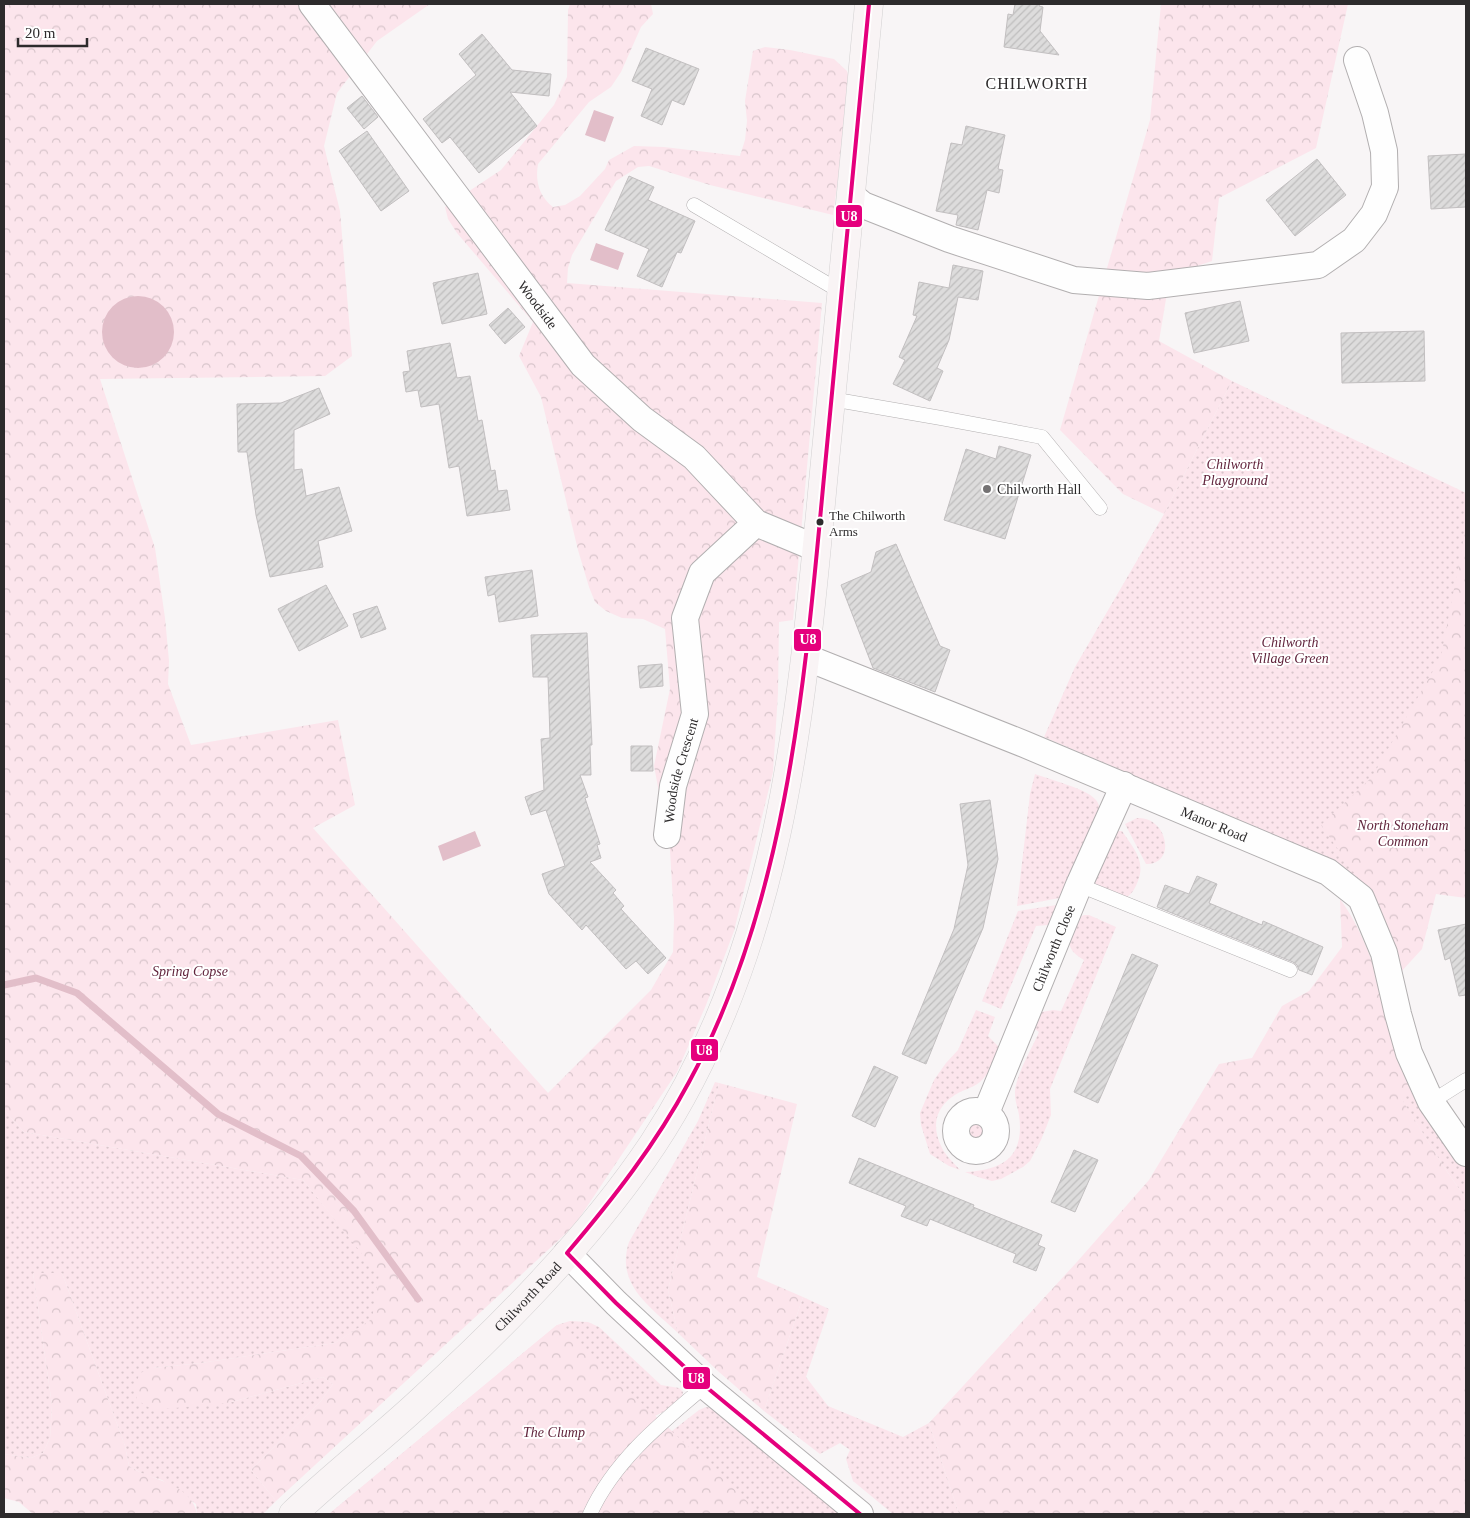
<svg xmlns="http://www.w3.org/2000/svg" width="1470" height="1518" font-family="'Times New Roman',serif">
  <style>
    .grass { fill: url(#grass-dots) }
    .forest { fill: url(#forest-crowns) }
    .water { fill: #e2bec9 }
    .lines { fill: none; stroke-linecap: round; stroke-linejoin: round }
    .stream { stroke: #e2bec9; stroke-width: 7 }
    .building { fill: url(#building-hatch); stroke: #c2bfc0 }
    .service-casing { stroke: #b2afb0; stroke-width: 15 }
    .minor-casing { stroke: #b2afb0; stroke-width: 28 }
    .primary-casing { stroke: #d3d1d2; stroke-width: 29 }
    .service { stroke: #fefefe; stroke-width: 14 }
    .minor { stroke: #fefefe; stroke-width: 26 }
    .primary { stroke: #f9f4f5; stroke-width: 28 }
    .bus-1-casing { stroke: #fff; stroke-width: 8 }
    .bus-1 { stroke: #e5007d; stroke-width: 4 }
    .poi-dot { fill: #747273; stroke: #fff; stroke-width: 2 }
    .bus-dot { fill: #2d2b2c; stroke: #fff; stroke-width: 2 }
    .labels { text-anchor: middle; stroke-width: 4; stroke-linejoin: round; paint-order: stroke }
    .bus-label { font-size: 13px; fill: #2d2b2c; stroke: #fff; text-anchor: start }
    .street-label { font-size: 14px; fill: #2d2b2c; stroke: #fff }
    .park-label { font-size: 14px; font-style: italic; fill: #61243c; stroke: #fff }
    .poi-label { font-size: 14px; fill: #2d2b2c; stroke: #fff; text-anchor: start }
    .quarter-label { font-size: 16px; letter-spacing: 1px; fill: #2e2b2c; stroke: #fff }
    .line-badge { stroke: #fff; stroke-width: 2 }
    .badge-label { font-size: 14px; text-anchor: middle; font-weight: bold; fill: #fff }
  </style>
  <defs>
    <pattern id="grass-dots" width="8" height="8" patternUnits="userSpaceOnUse" patternTransform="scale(1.25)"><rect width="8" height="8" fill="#fce5ec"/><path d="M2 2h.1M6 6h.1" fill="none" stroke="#d8c5cb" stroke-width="1.8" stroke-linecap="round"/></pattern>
    <pattern id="forest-crowns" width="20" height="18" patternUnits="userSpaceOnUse" patternTransform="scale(1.25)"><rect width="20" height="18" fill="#fce5ec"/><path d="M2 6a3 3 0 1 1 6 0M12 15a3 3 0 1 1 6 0" fill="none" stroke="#d8c5cb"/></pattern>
    <pattern id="building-hatch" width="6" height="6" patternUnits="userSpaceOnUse" patternTransform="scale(1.25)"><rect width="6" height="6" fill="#dddcdc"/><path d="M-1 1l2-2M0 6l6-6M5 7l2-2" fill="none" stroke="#bebdbd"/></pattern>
  </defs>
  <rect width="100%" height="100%" fill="#f8f5f6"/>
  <path class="grass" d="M 1232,381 L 1466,493 L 1466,755 L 1360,880 L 1339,864 L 1044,737 L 1075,667 L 1164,514 Z
    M 1035,774 C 1048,779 1087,789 1095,799 C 1099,803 1100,808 1101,814 L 1070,896 L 1017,906 L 1030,794 Z
    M 1137,818 C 1168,816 1177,865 1146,864 L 1125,824 Z
    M 1117,831 L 1122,831 C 1133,848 1146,860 1138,881 C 1135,888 1133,893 1127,897 L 1094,886 L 1094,878 Z
    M 1063,904 L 1060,924 L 1036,926 L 1001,1009 L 982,1001 L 1018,911 Z
    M 1084,915 L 1089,915 L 1116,927 L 1050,1089 L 1051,1115 L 1041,1140 L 1030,1161 L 1023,1167 L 1001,1179 L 992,1181 L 981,1178 L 965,1172 C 1003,1170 1025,1157 1019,1115 C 1017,1104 1013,1097 1016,1085 C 1020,1068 1032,1048 1039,1032 L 1032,1027 L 1042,1012 L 1053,1010 L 1061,1011 L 1084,960 C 1061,947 1070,937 1080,917 Z
    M 976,1010 L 995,1017 L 988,1036 L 1001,1049 C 995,1060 989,1074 980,1082 C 972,1089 960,1090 952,1097 C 934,1110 932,1129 942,1148 C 946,1156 954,1163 960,1170 L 949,1166 L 930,1154 L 921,1125 L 920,1113 L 934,1080 L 946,1063 L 958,1050 Z
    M 715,1082 L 719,1083 L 668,1290 L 678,1333 C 651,1307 615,1285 629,1242 L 698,1121 Z
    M 1414,1092 L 1466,1165 L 1466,1199 L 1444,1167 L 1400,1097 Z
    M 4,1110 L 24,1132 L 303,1180 L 380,1275 L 373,1319 L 335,1343 L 201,1363 L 153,1368 L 228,1403 L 323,1377 L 333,1384 L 321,1401 L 251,1470 L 276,1501 L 263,1514 L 197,1514 L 196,1504 L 162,1480 L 145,1475 L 129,1466 L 125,1446 L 62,1273 L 33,1273 L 52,1405 L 50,1438 L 43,1453 L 31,1458 L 4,1454 Z
    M963 1131a13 13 0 1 1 26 0a13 13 0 1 1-26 0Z
    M 803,1297 L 829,1309 L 806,1377 L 828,1406 L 903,1437 L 929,1423 L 959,1514 L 893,1514 L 853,1481 L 846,1459 L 850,1450 L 840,1443 L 820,1454 L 764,1411 Z
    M 570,1321 L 588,1322 L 599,1327 L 661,1385 L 679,1388 L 683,1392 L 682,1397 L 671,1408 L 655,1416 L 672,1431 L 699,1410 L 706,1407 L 714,1408 L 843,1514 L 329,1514 L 557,1325 Z"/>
  <path class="forest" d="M 4,4 L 430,4 L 377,41 L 337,93 L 324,146 L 340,211 L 352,356 L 325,376 L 100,379 L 155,548 L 165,618 L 169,661 L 168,684 L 191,745 L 338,720 L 355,805 L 313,828 L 548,1093 L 651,990 L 673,952 L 674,919 L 670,850 L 654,766 L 670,689 L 665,629 L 643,619 L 622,618 L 606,611 L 595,602 L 589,587 L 578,550 L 541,397 L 519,356 L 533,322 L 457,233 L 448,219 L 445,207 L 501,170 L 554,105 L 567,77 L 568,10 L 570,4 L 651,4 L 653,14 L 641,27 L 621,72 L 611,87 L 589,102 L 538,164 C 535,181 539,196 553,207 L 565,205 L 580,196 L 605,169 L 609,160 L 634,146 L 664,147 L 740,156 L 745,140 L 747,121 L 745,101 L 753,51 L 765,47 L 790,50 L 834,59 L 847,71 L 851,86 L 833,215 L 710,185 L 649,166 L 638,167 L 616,181 L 572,255 L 568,268 L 567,283 L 822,303 L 793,620 L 779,622 L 778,693 L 773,772 L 734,931 L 706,1005 L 677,1072 L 574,1226 L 276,1501 L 251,1470 L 321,1401 L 333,1384 L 323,1377 L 228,1403 L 153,1410 L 137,1400 L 135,1386 L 140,1373 L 153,1368 L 201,1363 L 335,1343 L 372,1319 L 379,1275 L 303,1180 L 24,1132 L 4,1110 Z
    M 1161,4 L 1348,4 L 1316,148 L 1219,198 L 1212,261 L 1170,275 L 1159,341 L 1232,381 L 1164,514 L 1123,494 L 1060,430 L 1150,120 Z
    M 1466,526 L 1466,898 L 1436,894 L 1422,949 L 1400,973 L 1358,878 L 1321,825 L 1372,777 L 1441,657 Z
    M 1340,899 C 1364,932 1375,969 1387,1007 C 1396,1035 1405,1064 1414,1092 L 1401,1098 L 1444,1167 L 1466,1199 L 1466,1514 L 959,1514 L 929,1423 L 1076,1263 L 1149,1180 L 1219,1064 L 1252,1058 L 1282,1006 L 1309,991 L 1342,947 Z
    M 719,1083 L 797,1104 L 757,1277 L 803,1297 L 764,1411 L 719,1372 L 678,1333 L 668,1290 Z
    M 33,1273 L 62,1273 L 125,1446 L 129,1466 C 135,1469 140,1473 147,1475 C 167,1483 193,1490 197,1514 L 33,1514 L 19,1502 L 4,1498 L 4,1454 L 31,1458 L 43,1453 L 50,1438 L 52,1405 Z
    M 557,1325 L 761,1514 L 329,1514 Z"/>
  <path class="water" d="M 594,110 L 614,117 L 605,142 L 585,135 Z
    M 596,243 L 624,253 L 618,270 L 590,260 Z
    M102 332a36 36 0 1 1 72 0a36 36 0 1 1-72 0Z
    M 475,831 L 481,846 L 443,861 L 438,846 Z"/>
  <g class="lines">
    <path class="stream" d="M 4,985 L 36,978 L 77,993 L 218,1114 L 301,1156 L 354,1211 L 418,1299"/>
  </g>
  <path class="building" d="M 1015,4 L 1040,4 L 1039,6 L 1043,7 L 1040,31 L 1059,55 L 1004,47 L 1008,14 L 1013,15 Z
    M 482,34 L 512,70 L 551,74 L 549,96 L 510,92 L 537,126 L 479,173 L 450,137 L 442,143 L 423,119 L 476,75 L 459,54 Z
    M 646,48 L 699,69 L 684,105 L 672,100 L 662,125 L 641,116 L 652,89 L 632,81 Z
    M 362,96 L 378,117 L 364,129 L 347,108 Z
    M 966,126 L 1005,135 L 998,169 L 1003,170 L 999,193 L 987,190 L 978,230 L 956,225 L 958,215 L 936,211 L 951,143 L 962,145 Z
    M 367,131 L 409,191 L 381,211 L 339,151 Z
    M 1466,154 L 1466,207 L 1431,209 L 1428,156 Z
    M 1317,159 L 1346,195 L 1295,236 L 1266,200 Z
    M 629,176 L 654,187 L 648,200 L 695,221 L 681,253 L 677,252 L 662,287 L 637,276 L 649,249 L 605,230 Z
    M 953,265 L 983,271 L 978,300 L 958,297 L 949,340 L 937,368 L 943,371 L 930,401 L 893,384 L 905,360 L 899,357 L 917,316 L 913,315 L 919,282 L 949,288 Z
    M 478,273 L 487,314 L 442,324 L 433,283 Z
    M 1240,301 L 1249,341 L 1194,353 L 1185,313 Z
    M 508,308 L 525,327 L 505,344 L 489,325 Z
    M 1424,331 L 1425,381 L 1342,383 L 1341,333 Z
    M 450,343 L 457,378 L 470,376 L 478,421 L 482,420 L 491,471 L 495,470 L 498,491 L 507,490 L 510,510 L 467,516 L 459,466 L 449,468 L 439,404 L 421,407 L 418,390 L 406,392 L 403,372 L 410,371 L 407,351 Z
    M 319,388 L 330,414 L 294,430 L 294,470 L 302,469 L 306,496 L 339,487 L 352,531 L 318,541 L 323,567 L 270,577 L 256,515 L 247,452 L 238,452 L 237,404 L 281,403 Z
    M 999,446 L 1031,455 L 1005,539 L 944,520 L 966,449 L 996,459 Z
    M 896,544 L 940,646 L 950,650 L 935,692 L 873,668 L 841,585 L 871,572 L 876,552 Z
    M 532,570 L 538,616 L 499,622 L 495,594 L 488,596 L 485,577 Z
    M 326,585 L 348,626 L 299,651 L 278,609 Z
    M 377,606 L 386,629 L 361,638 L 353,614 Z
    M 587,633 L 592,745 L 590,745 L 591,775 L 580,775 L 588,797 L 585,798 L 600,844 L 597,845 L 601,858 L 590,862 L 616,890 L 613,893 L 624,906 L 621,909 L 666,958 L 648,974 L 636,961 L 626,969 L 586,925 L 582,930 L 549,894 L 542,874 L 565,866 L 546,810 L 531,815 L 525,797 L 544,790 L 541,739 L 550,738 L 548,677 L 533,677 L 531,635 Z
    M 662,664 L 663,686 L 640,688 L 638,666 Z
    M 631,746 L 652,746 L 653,771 L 631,771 Z
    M 990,800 L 998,859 L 983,928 L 947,1012 L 926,1064 L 902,1054 L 954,929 L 968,865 L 960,804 Z
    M 1197,876 L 1217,884 L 1209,903 L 1262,925 L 1263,921 L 1323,947 L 1312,975 L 1299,970 L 1297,965 L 1293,962 L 1157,907 L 1165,885 L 1189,894 Z
    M 1466,924 L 1466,995 L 1459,996 L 1450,958 L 1445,960 L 1438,930 Z
    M 1132,954 L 1158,965 L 1098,1103 L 1074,1092 Z
    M 874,1066 L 898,1077 L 875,1127 L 852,1116 Z
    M 1074,1150 L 1098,1160 L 1075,1212 L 1051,1202 Z
    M 859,1158 L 974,1205 L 973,1207 L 1042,1235 L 1038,1245 L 1045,1248 L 1036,1271 L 1013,1262 L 1016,1254 L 930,1219 L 927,1226 L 901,1216 L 906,1206 L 849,1183 Z"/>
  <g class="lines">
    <defs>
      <path id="service" d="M 694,205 L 843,293
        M 831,399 L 941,418 L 1042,437 L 1100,508
        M 1079,885 L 1290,970
        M 1431,1102 L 1466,1080
        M 590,1514 C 614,1461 661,1423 705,1386"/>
      <g id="minor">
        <path id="s1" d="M 312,4 L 583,365 L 642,419 L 694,457 L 756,523 L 816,548"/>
        <path d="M 852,196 L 863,205 L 949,239 L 1074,280 L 1148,286 L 1318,265 L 1354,240 L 1374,214 L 1385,187 L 1384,151 L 1375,113 L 1357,60"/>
        <path id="s2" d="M 805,657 L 1024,744 L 1328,872 L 1361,898 L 1384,953 L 1398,1014 L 1409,1053 L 1431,1102 L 1466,1153"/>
        <path id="s3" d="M 667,835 L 673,786 L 695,714 L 685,618 L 702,573 L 756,523"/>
        <circle cx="976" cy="1131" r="20"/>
        <path id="s4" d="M 986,1113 L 1079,885 L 1124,785"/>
        <path d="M 567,1253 L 616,1303 L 705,1386 L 860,1514"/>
      </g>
      <g id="primary">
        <path id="s5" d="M 293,1514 C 334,1475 379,1440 420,1402 C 504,1325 590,1238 653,1144 C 788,939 803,688 826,451 C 840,302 856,153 869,4"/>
      </g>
    </defs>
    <use href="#service" class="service-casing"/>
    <use href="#minor" class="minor-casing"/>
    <use href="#primary" class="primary-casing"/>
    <use href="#service" class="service"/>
    <use href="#minor" class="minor"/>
    <use href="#primary" class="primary"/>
    <defs>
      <path id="bus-1" d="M 860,1514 L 705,1386 L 616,1303 L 567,1253 C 613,1199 656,1144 689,1082 C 791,895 806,664 826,456 C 840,305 855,155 869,4"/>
    </defs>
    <use href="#bus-1" class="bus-1-casing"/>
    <use href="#bus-1" class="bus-1"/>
  </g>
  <circle class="poi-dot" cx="987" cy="489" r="5"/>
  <circle class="bus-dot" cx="820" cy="522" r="4.5"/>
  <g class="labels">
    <g class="bus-label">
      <text x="829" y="520">The Chilworth<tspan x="829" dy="16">Arms</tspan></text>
    </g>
    <g class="street-label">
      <text dy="5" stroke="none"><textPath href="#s1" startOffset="376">Woodside</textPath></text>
      <text dy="5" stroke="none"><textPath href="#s3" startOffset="66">Woodside Crescent</textPath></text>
      <text dy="5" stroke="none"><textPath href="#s2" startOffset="442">Manor Road</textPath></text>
      <text dy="5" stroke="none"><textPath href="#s4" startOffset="178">Chilworth Close</textPath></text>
      <text dy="5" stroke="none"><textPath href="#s5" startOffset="320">Chilworth Road</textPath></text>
    </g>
    <g class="park-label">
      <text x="1235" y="469">Chilworth<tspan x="1235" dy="16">Playground</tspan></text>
      <text x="1290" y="647">Chilworth<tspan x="1290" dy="16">Village Green</tspan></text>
      <text x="1403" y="830">North Stoneham<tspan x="1403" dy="16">Common</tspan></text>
      <text x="190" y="976">Spring Copse</text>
      <text x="554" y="1437">The Clump</text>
    </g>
    <g class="poi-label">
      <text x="997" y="494">Chilworth Hall</text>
    </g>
    <g class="quarter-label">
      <text x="1037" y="89">CHILWORTH</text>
    </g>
  </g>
  <g class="line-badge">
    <rect x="835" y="204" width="28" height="24" rx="5" fill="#e5007d"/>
    <rect x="793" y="628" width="29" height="24" rx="5" fill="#e5007d"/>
    <rect x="690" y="1038" width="29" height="24" rx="5" fill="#e5007d"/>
    <rect x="682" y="1366" width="29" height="24" rx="5" fill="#e5007d"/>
  </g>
  <g class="badge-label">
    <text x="849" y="221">U8</text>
    <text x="808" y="644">U8</text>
    <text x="704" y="1055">U8</text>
    <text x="696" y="1383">U8</text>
  </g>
  <rect width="1470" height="1518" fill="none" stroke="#2d2b2c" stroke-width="10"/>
  <path d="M18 38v8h69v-8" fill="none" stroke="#2d2b2c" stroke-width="2.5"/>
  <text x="25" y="38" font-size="15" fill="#2d2b2c" stroke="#ffffff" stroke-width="4" paint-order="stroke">20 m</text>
</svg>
